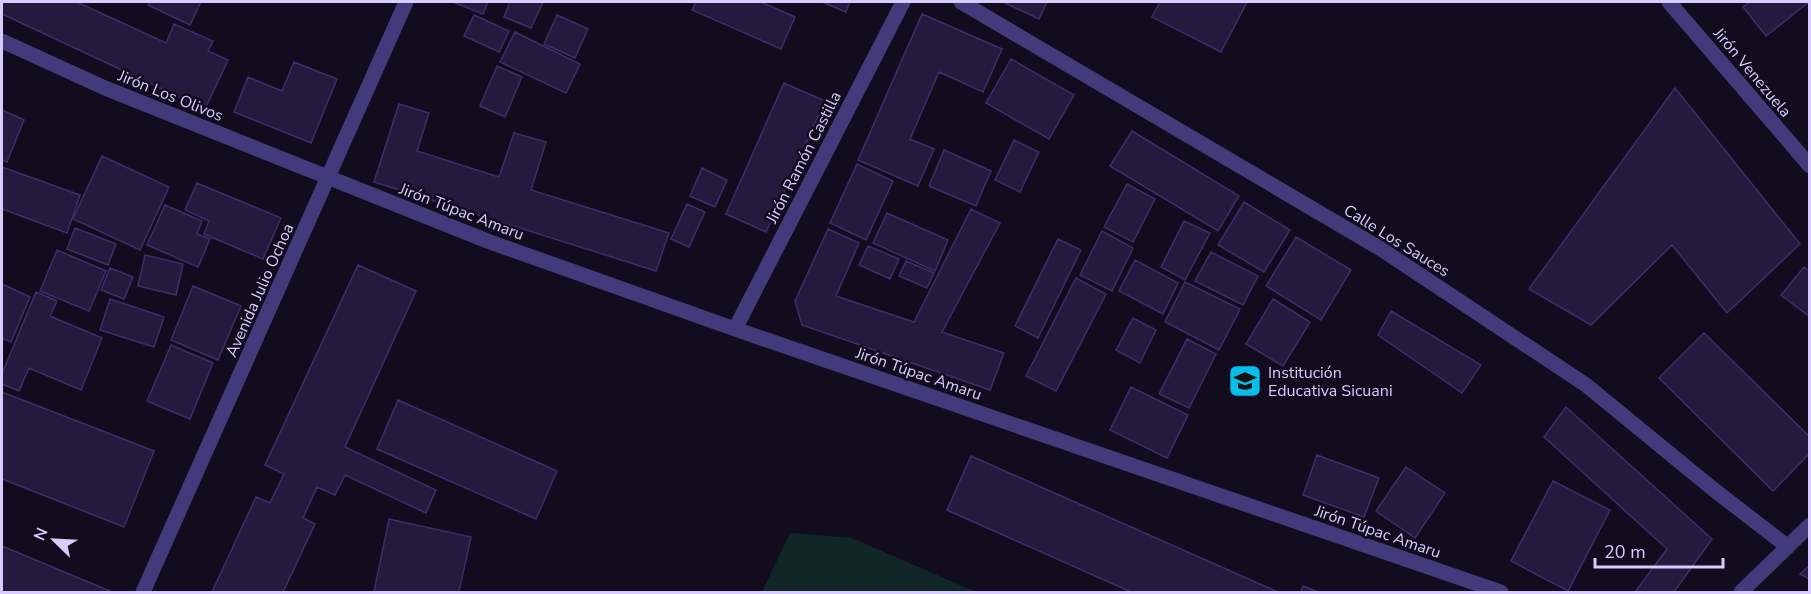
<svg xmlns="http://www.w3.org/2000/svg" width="1811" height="594" font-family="'Nunito Sans',sans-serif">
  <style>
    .green { fill: #102627 }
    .building { fill: #241a3e; stroke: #3e2d69; stroke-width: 1.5 }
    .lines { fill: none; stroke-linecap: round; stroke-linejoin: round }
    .street { stroke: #433a7b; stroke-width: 15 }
    .labels { text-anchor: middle; stroke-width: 5; stroke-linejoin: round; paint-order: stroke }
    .street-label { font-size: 16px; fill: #d6ccfd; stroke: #110d1e }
    .poi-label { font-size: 16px; fill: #d6ccfd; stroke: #110d1e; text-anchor: start }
  </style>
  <rect width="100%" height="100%" fill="#110d1e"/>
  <path class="green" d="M 790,533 L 852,538 L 976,592 L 762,592 Z"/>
  <path class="building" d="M 2,2 L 77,2 L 166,43 L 174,24 L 213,41 L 208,51 L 228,60 L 205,109 L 2,14 Z
    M 150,2 L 201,2 L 190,25 L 148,5 Z
    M 453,2 L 488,2 L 483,14 Z
    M 510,2 L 543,2 L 531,28 L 504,17 Z
    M 696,2 L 761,2 L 795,17 L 781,49 L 692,10 Z
    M 822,2 L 850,2 L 846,12 Z
    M 1003,2 L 1047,2 L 1039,19 Z
    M 1160,2 L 1247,2 L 1221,52 L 1152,17 Z
    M 1750,2 L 1809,2 L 1766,36 L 1743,7 Z
    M 922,14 L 1002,49 L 983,92 L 939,72 L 910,139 L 934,149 L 918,186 L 858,160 Z
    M 474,15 L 509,31 L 499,52 L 464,36 Z
    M 557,15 L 588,29 L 575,58 L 544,44 Z
    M 515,32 L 580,64 L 566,93 L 500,62 Z
    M 1011,59 L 1074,95 L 1049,139 L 986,103 Z
    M 294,62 L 337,79 L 311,143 L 234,112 L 248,77 L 282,91 Z
    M 497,66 L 522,77 L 505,117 L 480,106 Z
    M 784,83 L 825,101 L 766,232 L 726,214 Z
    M 1675,88 L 1800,244 L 1727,313 L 1672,245 L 1591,325 L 1529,289 Z
    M 399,104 L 429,113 L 417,151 L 499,177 L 514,133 L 546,142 L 531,190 L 669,233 L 656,271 L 374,182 Z
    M 2,110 L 24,120 L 7,162 L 2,160 Z
    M 1132,131 L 1239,196 L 1218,231 L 1110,166 Z
    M 1014,140 L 1039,152 L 1020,192 L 995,180 Z
    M 944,150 L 991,171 L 976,206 L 929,186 Z
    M 102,156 L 169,187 L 140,250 L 73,219 Z
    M 857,164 L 893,181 L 866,240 L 830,223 Z
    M 2,167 L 80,195 L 67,233 L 2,209 Z
    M 702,168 L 727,180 L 715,207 L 690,196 Z
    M 197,183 L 281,218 L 263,259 L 204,234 L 209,221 L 185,210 Z
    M 1127,184 L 1155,199 L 1133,242 L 1104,227 Z
    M 1244,202 L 1290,230 L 1264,272 L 1218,245 Z
    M 687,204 L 705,212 L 689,247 L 671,239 Z
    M 165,205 L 202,221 L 197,234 L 210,239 L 198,267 L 147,245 Z
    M 971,209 L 1000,223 L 942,332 L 1004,353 L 990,390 L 802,325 L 795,301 L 828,229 L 859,243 L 836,296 L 914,322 Z
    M 887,213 L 948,240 L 935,271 L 873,243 Z
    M 1184,221 L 1210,233 L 1185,280 L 1161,267 Z
    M 75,228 L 116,244 L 108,265 L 67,249 Z
    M 1102,231 L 1133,248 L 1112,291 L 1080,275 Z
    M 1296,237 L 1351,270 L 1321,320 L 1266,286 Z
    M 1058,239 L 1081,250 L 1038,338 L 1015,326 Z
    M 868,246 L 899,259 L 890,279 L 859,265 Z
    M 57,250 L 106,271 L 89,311 L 40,291 Z
    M 1211,252 L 1258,276 L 1243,305 L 1195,281 Z
    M 145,255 L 183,264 L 176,295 L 138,286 Z
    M 1135,260 L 1178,283 L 1163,314 L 1119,291 Z
    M 906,261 L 934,273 L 927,288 L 899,276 Z
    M 358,265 L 416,291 L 345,447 L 436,490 L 426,513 L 345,475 L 335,495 L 317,487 L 303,518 L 315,524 L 283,592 L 212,592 L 256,497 L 270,503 L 284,474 L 265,465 Z
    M 1804,267 L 1810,272 L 1810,317 L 1781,295 Z
    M 110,268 L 133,277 L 124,299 L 101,290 Z
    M 1076,278 L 1106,294 L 1056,391 L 1026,376 Z
    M 1185,282 L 1240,309 L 1219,350 L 1165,322 Z
    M 2,284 L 30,297 L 11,342 L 2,338 Z
    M 193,286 L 241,306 L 218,360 L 171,340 Z
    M 36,292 L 57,301 L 50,316 L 102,338 L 81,390 L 29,368 L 19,391 L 2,384 L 2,374 Z
    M 110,299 L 164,317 L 154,347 L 100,330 Z
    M 1273,299 L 1310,322 L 1283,366 L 1246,344 Z
    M 1391,311 L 1481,365 L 1462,393 L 1378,335 Z
    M 1133,318 L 1156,330 L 1140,363 L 1116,350 Z
    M 1704,333 L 1810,437 L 1810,453 L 1773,491 L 1659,378 Z
    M 1187,339 L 1216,354 L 1189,408 L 1159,394 Z
    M 171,345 L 213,363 L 190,419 L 147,401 Z
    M 1131,387 L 1188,415 L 1167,458 L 1110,430 Z
    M 2,392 L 154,451 L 124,527 L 2,479 Z
    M 398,400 L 557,471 L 536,519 L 377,449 Z
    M 1566,407 L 1712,539 L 1674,592 L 1635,592 L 1667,549 L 1544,437 Z
    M 1317,455 L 1379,478 L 1364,517 L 1303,495 Z
    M 971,456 L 1278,592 L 1131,592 L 947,510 Z
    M 1406,467 L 1445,493 L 1415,538 L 1376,511 Z
    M 1553,481 L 1610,510 L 1568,591 L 1511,561 Z
    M 389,519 L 471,537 L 459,592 L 374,592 Z
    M 2,546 L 110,591 L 109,592 L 2,592 Z
    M 1810,565 L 1810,579 L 1800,574 Z
    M 1303,586 L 1318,592 L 1301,592 Z"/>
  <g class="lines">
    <path class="street" d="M 961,2 L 1381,249 L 1586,385 L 1713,489 L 1788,547
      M 1669,2 L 1810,166
      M 2,41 L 105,88 L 490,242 L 735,329 L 1501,592
      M 735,329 L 903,2
      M 143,592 L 406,2
      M 1741,592 L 1810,525"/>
  </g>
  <defs>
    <symbol id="school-square" viewBox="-11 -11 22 22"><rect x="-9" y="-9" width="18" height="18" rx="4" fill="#0abeea" stroke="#110d1e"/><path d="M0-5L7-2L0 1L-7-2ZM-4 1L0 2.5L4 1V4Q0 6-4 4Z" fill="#111"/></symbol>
  </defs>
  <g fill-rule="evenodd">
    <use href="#school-square" x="1226" y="362" width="38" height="38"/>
  </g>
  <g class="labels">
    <g class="street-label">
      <text transform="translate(1753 72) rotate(50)" y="6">Jirón Venezuela</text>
      <text transform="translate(171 95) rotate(22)" y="6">Jirón Los Olivos</text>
      <text transform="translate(803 157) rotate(-63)" y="6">Jirón Ramón Castilla</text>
      <text transform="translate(462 211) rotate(21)" y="6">Jirón Túpac Amaru</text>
      <text transform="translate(1397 240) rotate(32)" y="6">Calle Los Sauces</text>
      <text transform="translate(259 290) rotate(-66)" y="6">Avenida Julio Ochoa</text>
      <text transform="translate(919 373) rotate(19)" y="6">Jirón Túpac Amaru</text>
      <text transform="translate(1378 531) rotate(19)" y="6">Jirón Túpac Amaru</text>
    </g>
    <g class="poi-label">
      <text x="1268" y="378">Institución<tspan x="1268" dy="18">Educativa Sicuani</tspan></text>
    </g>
  </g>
  <rect width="1811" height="594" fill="none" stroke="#d6ccfd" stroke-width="6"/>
  <g transform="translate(54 540) rotate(294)" stroke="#110d1e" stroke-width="4.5" paint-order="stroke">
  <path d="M0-4.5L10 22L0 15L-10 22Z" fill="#d6ccfd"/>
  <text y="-9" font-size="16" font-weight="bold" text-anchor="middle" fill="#d6ccfd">N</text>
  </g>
  <path d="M1595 558v9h128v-9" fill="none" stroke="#d6ccfd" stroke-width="3"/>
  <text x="1604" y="558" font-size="18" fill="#d6ccfd" stroke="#110d1e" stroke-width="4.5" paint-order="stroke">20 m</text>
</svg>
